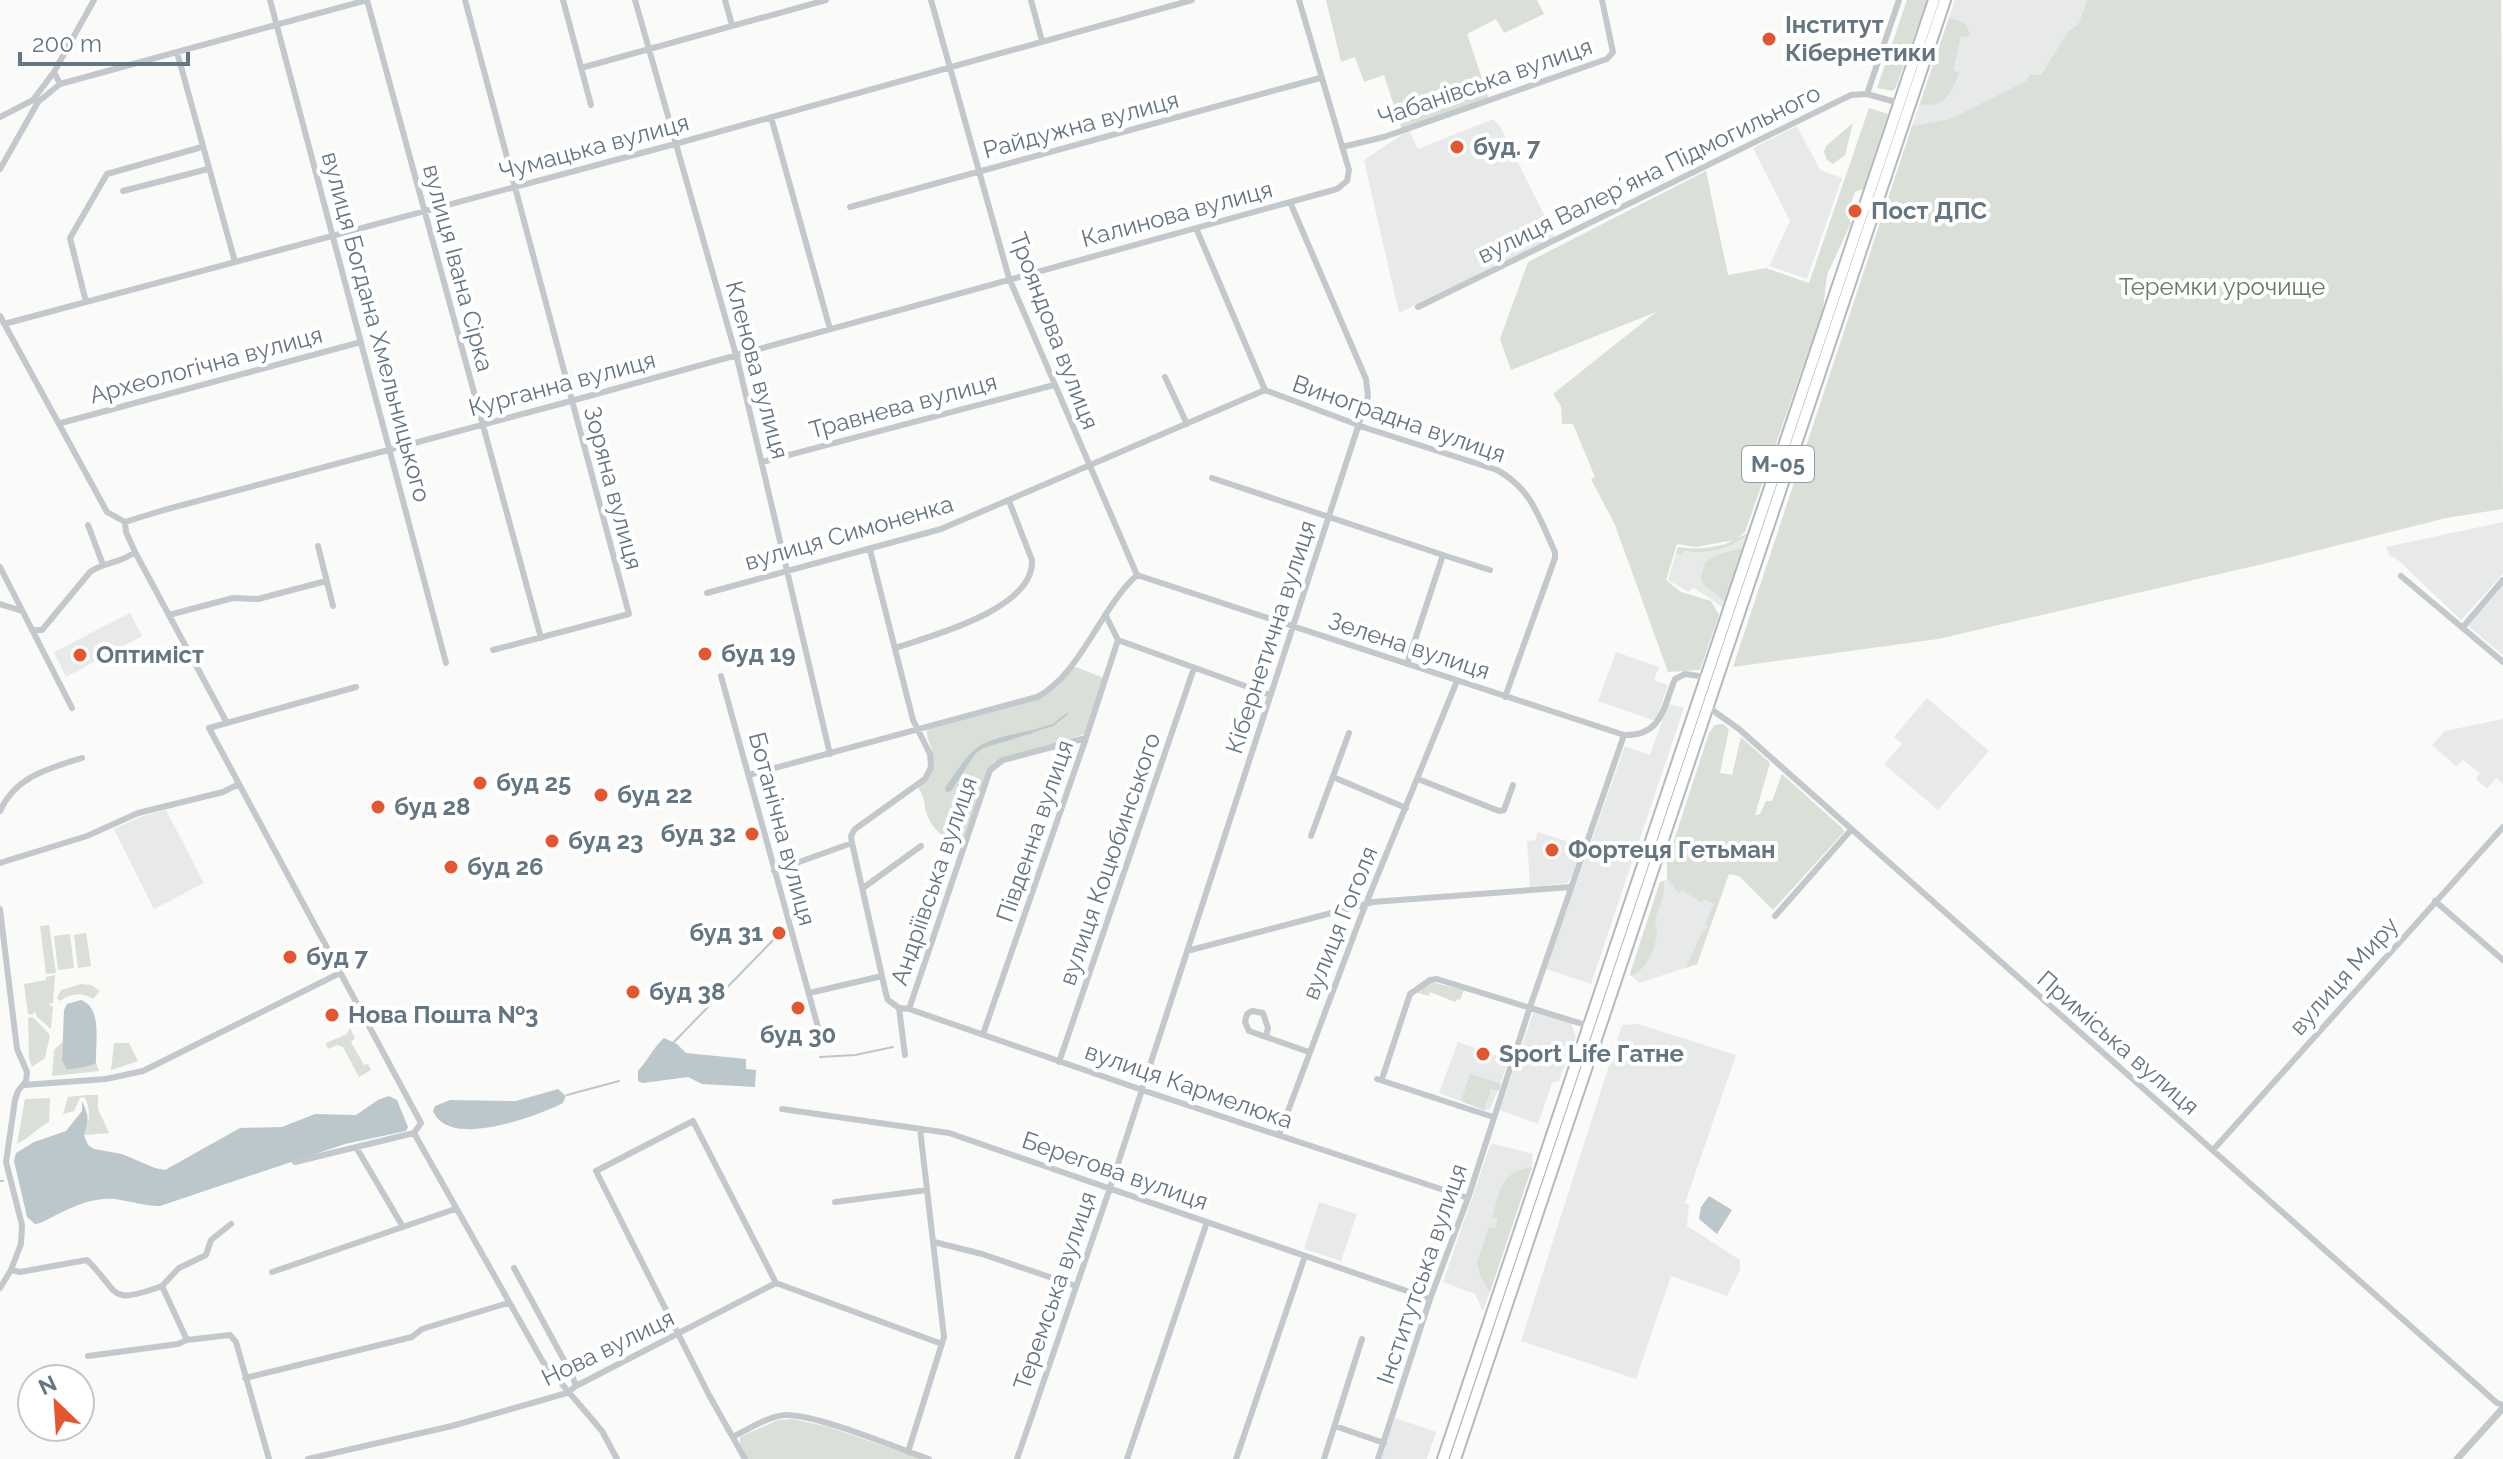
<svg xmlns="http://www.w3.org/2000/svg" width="2503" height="1459" font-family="Raleway,sans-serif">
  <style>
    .built { fill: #e8e9e9 }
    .green { fill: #dadfd7 }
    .water { fill: #bbc7cb }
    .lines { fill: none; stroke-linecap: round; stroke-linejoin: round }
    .stream { stroke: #bbc7cb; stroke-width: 2 }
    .trunk-casing { stroke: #b4b9bd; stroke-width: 14 }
    .minor { stroke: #c3c8cc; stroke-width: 6 }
    .tertiary { stroke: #c3c8cc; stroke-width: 7 }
    .trunk { stroke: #fff; stroke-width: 10 }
    .poi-dot { fill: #e4572e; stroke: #fff; stroke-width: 3 }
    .labels { text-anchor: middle; stroke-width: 8; stroke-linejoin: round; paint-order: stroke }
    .shield { fill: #fff; stroke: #939fa8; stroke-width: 2 }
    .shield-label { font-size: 22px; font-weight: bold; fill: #657683 }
    .poi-label { font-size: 24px; font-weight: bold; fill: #657683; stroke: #fff; text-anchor: start }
    .street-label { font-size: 24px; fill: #657683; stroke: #fff }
    .park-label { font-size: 24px; fill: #687a64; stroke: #fff }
  </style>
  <rect width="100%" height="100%" fill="#fafaf8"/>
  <path class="built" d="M 1955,0 L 2087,0 L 2079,24 L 2067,33 L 2041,75 L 2030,74 L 2026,81 L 1950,119 L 1912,126 Z
    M 1493,119 L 1500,126 L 1555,237 L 1399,313 L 1364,160 L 1409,130 L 1418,149 Z
    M 1797,126 L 1820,170 L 1842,178 L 1807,279 L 1769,266 L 1790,221 L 1753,148 Z
    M 2503,522 L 2503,574 L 2461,620 L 2399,561 L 2389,555 L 2386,547 Z
    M 1750,532 L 1725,609 L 1693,587 L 1689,592 L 1668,580 L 1678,547 L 1692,549 L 1724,545 Z
    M 2503,584 L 2503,655 L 2468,626 Z
    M 130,613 L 142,636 L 66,677 L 54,652 Z
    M 1616,652 L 1659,667 L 1654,680 L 1668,685 L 1655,721 L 1598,701 Z
    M 1927,698 L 1989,751 L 1938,810 L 1884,764 L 1902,744 L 1894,737 Z
    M 1668,704 L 1684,708 L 1591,984 L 1546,969 L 1625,746 L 1650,755 Z
    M 2503,719 L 2503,784 L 2496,778 L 2487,789 L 2476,779 L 2480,773 L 2463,760 L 2456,766 L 2432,745 L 2445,731 Z
    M 166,810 L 204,883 L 154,909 L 114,829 L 140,817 Z
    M 1538,832 L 1582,846 L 1572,876 L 1567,883 L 1530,887 L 1527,841 L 1535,840 Z
    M 1667,879 L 1674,885 L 1719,901 L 1697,964 L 1639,983 L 1630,974 L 1660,882 Z
    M 1534,1010 L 1571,1023 L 1576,1037 L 1559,1081 L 1552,1083 L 1538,1124 L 1500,1110 Z
    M 1638,1024 L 1736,1055 L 1685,1203 L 1689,1205 L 1687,1226 L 1740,1260 L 1740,1270 L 1727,1296 L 1671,1276 L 1636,1379 L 1521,1341 L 1622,1025 Z
    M 1458,1042 L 1509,1060 L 1490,1110 L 1484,1110 L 1439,1093 Z
    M 1491,1143 L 1533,1154 L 1532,1167 L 1483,1311 L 1475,1294 L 1443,1282 Z
    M 1319,1202 L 1357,1214 L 1341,1261 L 1304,1249 Z
    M 1395,1418 L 1436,1432 L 1427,1459 L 1381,1459 Z"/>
  <path class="green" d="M 1326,0 L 1537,0 L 1544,14 L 1504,33 L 1496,19 L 1467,34 L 1489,100 L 1402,130 L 1384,75 L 1364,82 L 1355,57 L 1341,62 Z
    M 1907,0 L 1927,0 L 1896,87 L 1893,91 L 1877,88 Z
    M 2087,0 L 2501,0 L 2503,509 L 2446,518 L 2267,563 L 1938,639 L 1733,667 L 1912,126 L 1950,119 L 2026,81 L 2030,74 L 2041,75 L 2067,33 L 2079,23 Z
    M 1949,18 C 1962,21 1969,23 1970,37 L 1961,36 L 1953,70 L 1959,73 C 1951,93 1945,109 1920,104 Z
    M 1869,108 L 1888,114 L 1863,189 L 1855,192 L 1847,215 L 1851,223 L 1827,275 L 1823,309 L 1745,532 L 1736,539 L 1750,532 C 1734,548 1705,556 1684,550 L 1682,555 L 1676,553 L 1678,547 C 1696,550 1718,549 1734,540 L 1696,547 L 1677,544 L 1666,580 L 1681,592 L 1711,601 L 1719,615 L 1700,670 L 1668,672 L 1615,525 L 1591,479 L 1595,477 L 1573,424 L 1562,424 L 1561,406 L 1553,394 L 1656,312 L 1511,370 L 1500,339 L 1528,262 L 1706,171 L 1728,275 L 1766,268 L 1809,283 Z
    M 1853,123 L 1845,155 L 1833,164 L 1827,160 L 1824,152 L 1826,146 Z
    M 1744,548 L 1727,603 L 1703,584 L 1701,576 L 1705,563 L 1716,555 Z
    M 1073,666 L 1104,678 L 1085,734 L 994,763 L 988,769 L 962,847 C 945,838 933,832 926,812 C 924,803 924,795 918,788 C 928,780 934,764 932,750 C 930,742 926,739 927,730 L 1038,699 L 1058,686 Z
    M 1723,724 L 1729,729 L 1720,773 L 1732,775 L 1741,737 L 1770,763 L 1755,815 L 1760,814 L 1766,801 L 1772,801 L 1782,774 L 1843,829 L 1844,832 L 1773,910 L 1739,876 L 1729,874 L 1697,964 L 1686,968 L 1703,930 L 1705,931 L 1708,926 L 1705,924 L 1714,904 L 1704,899 L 1702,903 L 1682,890 L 1679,893 L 1667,879 L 1667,862 L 1709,733 L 1715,725 Z
    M 1663,881 C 1667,896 1658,905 1656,919 C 1654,928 1657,923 1657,932 C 1655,950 1647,969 1631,976 L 1630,974 L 1660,882 Z
    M 49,925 L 56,973 L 46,974 L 40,926 Z
    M 86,933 L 91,966 L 78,968 L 74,935 Z
    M 70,934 L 74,968 L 58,970 L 54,936 Z
    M 55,975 L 53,1003 L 49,1004 L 53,1007 L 51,1029 L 37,1017 L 35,1011 L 32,1015 L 28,1014 L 24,984 L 46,980 L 46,977 Z
    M 1431,982 L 1464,990 L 1460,1000 L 1457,999 L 1455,1002 L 1430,992 L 1429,996 L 1415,992 Z
    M 81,984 L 91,985 L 100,991 L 93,999 C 82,992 71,993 60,1001 L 57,998 L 61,990 Z
    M 33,1017 L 50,1035 L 45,1058 L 32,1067 L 29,1058 L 28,1018 Z
    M 350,1028 L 355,1038 L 351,1042 L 364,1065 L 368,1064 L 371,1070 L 359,1077 L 343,1047 L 337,1045 L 328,1049 L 326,1043 L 347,1034 Z
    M 63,1042 L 62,1061 L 67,1070 L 90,1066 L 96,1063 L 99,1071 L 52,1076 L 54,1050 Z
    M 114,1043 L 129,1043 L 138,1061 L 111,1070 Z
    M 1470,1074 L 1501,1084 L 1499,1091 L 1491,1089 L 1484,1110 L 1461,1101 Z
    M 87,1095 L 98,1095 L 98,1109 L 109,1133 L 84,1135 C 89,1123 92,1108 84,1097 L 80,1098 L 74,1111 L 63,1114 L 68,1097 Z
    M 50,1098 L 49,1122 C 36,1129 30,1138 17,1144 L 25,1099 Z
    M 1532,1167 L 1490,1292 L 1480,1275 L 1477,1263 L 1489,1227 L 1495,1229 L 1498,1219 L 1492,1217 C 1501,1190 1499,1172 1532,1167 Z
    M 793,1419 L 829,1427 L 921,1459 L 748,1459 L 740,1444 L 740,1437 L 778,1420 Z"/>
  <path class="water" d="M 1032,730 L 1033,733 L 983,748 L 975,754 L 951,791 L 946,792 L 945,788 C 978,740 976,743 1032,730 Z
    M 81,1000 C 103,1008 95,1043 96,1063 L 90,1066 L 67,1070 L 62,1061 L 64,1010 L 67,1004 Z
    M 664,1038 L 677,1044 L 686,1053 L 746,1059 L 746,1069 L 756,1070 L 755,1087 L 702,1084 L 688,1077 L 643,1083 L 638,1081 L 638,1071 C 648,1060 653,1048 664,1038 Z
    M 558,1089 L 566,1096 L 563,1103 C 537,1116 449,1150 433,1111 L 435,1106 L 450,1100 L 516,1101 Z
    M 389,1096 L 397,1100 L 408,1127 L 406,1131 L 345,1144 L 160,1206 C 144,1206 130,1201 115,1199 C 88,1196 63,1212 40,1223 L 35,1224 L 27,1217 L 14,1161 L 16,1153 L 34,1142 L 66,1131 L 82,1111 L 82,1101 C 88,1115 90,1120 84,1135 L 88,1145 L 94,1149 L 122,1154 L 155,1168 L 165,1170 L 240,1128 L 282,1127 L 315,1114 L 356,1115 L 378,1100 Z
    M 1709,1196 L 1732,1210 L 1717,1234 L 1699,1219 L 1701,1207 Z"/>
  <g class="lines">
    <path class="stream" d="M 1033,731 L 1053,725 L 1067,714
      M 672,1044 L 780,933
      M 820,1057 L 855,1055 L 893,1047
      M 567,1095 L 619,1081
      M 0,1181 L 3,1181"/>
    <defs>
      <path id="trunk" d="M 1443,1459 L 1934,0
        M 1455,1459 L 1945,0"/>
    </defs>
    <use href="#trunk" class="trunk-casing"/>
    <path class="minor" d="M 270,0 L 446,663
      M 367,0 L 541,638
      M 465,0 L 629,614 L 493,650
      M 563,0 L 591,105
      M 635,0 L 738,362 L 830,754
      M 725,0 L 732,25
      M 931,0 L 1009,278 L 1137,575
      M 1031,0 L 1042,41
      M 177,52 L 235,262
      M 581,68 L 826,0
      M 60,84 L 54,72 L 94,0
      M 1867,94 L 1899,0
      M 0,117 L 33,100 L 54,72
      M 771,117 L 830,329
      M 1342,147 L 1384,137 L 1607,59 L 1613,52 L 1602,0
      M 0,169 L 38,102 L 60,84 L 367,0
      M 123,191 L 208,169
      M 850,207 L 1320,78
      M 1196,228 L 1265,390
      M 86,302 L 70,238 L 107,174 L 202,147
      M 1418,307 L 1851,95 L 1867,94 L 1899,103
      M 0,316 L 107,512 L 125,522 L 126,532 L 135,552 L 227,723
      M 4,324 L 675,144 L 1192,0
      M 1165,377 L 1187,424
      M 61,423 L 361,342
      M 762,462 L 1054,385
      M 1212,478 L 1443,555 L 1407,664
      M 125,522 L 164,510 L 571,401 L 1337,189 L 1347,181 L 1349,170 L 1299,0
      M 88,525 L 103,565
      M 318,546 L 333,606
      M 1443,555 L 1490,570
      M 0,567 L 72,708
      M 1137,575 L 1624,735 C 1662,736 1663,708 1675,679 L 1685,674 L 1706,677
      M 2401,576 L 2503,662
      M 707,593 L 941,529 L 1265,390 L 1366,428 L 1497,470 C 1532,489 1539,518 1555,552 L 1555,558 L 1505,697
      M 0,604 L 22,611
      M 169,615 L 233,598 L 258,599 L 326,581
      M 1106,616 L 1118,640
      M 2463,627 L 2503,580
      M 32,630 L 42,630 L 90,572 C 104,562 122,563 135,552
      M 1118,640 L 1270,695
      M 895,648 C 931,636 1035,609 1032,560 L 1009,501
      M 721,676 L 818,1027
      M 1708,707 L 1739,729 L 2497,1403 L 2503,1405
      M 749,775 L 1037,697 C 1080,675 1101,607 1137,575
      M 1333,777 L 1406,808
      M 1418,779 L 1499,811 L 1504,810 L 1513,785
      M 0,811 C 16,776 48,769 82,758
      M 1311,836 L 1349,733
      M 852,843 L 886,994 L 888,1000 L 899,1008 L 905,1055
      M 0,863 L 87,836 L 138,813 L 223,792 L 239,784
      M 774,871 L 852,843 L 851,836 L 855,829 L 925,779 L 931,767 L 930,754 L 913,720 L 870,550
      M 863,888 L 921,846
      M 2435,901 L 2503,960
      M 0,909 L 17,1049 L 27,1072 L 26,1081 L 18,1091 L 15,1100 L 6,1162 L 22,1225 L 21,1244 L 11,1270 L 0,1288
      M 1775,916 L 1851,830
      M 1187,951 L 1373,902 L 1571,887
      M 809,993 L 882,976
      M 899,1008 L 909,1009 L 1148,1092 L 1468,1198
      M 909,1009 L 990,770 L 1003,760 L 1086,738
      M 983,1034 L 1086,738 L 1118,640
      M 1266,1037 L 1268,1028 L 1263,1013 L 1252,1011 L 1247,1014 L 1245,1022 L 1249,1031 L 1309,1052
      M 1059,1062 L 1194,668
      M 1383,1076 L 1410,994 L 1430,980 L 1437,979 L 1589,1026
      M 1377,1079 L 1493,1117
      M 24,1085 L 106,1079 L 143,1071 L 340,973
      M 782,1109 L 949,1133 L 1430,1299
      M 414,1133 L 543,1362 L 602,1431 L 617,1459
      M 1279,1135 L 1363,911 L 1457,681
      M 356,1147 L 403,1227
      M 2213,1150 L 2503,827
      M 295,1162 L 414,1133 L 421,1123 L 209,728 L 356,687
      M 835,1202 L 927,1190
      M 934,1242 L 982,1254 L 1076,1286
      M 514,1268 L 571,1373 L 576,1386
      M 11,1270 L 20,1272 L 87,1260 C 121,1293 107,1306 162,1286 L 187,1340 L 230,1335 L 236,1342 L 269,1459
      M 272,1272 L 455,1209
      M 162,1286 L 179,1268 L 206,1255 L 211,1240 L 231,1224
      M 88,1356 L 178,1344 L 187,1340
      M 245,1378 L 412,1337 L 422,1329 L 508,1303
      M 1335,1426 L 1384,1443
      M 733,1437 C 748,1429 769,1416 785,1415 C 817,1414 896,1448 929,1459
      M 908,1452 L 944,1337 L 920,1129
      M 308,1459 L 452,1426 L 567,1393 L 576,1386 L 776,1283
      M 745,1459 L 709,1395 L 596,1171 L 693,1121 L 776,1283 L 942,1344
      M 1017,1459 L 1110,1188 L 1368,396 L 1366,379 L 1290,202
      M 1127,1459 L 1207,1222
      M 1236,1459 L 1305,1256
      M 1324,1459 L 1362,1339
      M 1378,1459 L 1430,1299 L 1468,1198 L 1530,1007 L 1624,735"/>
    <path class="tertiary" d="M 2457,1459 L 2503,1408"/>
    <use href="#trunk" class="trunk"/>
  </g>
  <g class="poi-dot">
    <circle cx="1769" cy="39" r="8"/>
    <circle cx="1457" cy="147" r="8"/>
    <circle cx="1855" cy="211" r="8"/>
    <circle cx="705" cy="654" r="8"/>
    <circle cx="80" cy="655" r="8"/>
    <circle cx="480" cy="783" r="8"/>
    <circle cx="601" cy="795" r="8"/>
    <circle cx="378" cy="807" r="8"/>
    <circle cx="752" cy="834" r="8"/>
    <circle cx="552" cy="841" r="8"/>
    <circle cx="1552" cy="850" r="8"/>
    <circle cx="451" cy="867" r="8"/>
    <circle cx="779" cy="933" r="8"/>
    <circle cx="290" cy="957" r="8"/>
    <circle cx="633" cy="992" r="8"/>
    <circle cx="798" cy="1008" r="8"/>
    <circle cx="332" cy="1015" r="8"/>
    <circle cx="1483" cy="1054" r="8"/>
  </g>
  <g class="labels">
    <rect class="shield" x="1742" y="446" width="72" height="36" rx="6"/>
    <g class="shield-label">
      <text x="1778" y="472">М-05</text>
    </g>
    <g class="poi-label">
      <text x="1785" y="33">Інститут<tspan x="1785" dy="28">Кібернетики</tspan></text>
      <text x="1473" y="155">буд. 7</text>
      <text x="1871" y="219">Пост ДПС</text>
      <text x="721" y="662">буд 19</text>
      <text x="96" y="663">Оптиміст</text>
      <text x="496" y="791">буд 25</text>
      <text x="617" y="803">буд 22</text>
      <text x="394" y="815">буд 28</text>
      <text x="736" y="842" text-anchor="end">буд 32</text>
      <text x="568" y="849">буд 23</text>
      <text x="1568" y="858">Фортеця Гетьман</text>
      <text x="467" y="875">буд 26</text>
      <text x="763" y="941" text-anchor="end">буд 31</text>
      <text x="306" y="965">буд 7</text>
      <text x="649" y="1000">буд 38</text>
      <text x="348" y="1023">Нова Пошта №3</text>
      <text x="798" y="1043" text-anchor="middle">буд 30</text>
      <text x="1499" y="1062">Sport Life Гатне</text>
    </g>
    <g class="street-label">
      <text transform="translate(1485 82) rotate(-19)" y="8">Чабанівська вулиця</text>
      <text transform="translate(1081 125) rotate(-15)" y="8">Райдужна вулиця</text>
      <text transform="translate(594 147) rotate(-15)" y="8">Чумацька вулиця</text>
      <text transform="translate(1649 174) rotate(-26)" y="8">вулиця Валерʼяна Підмогильного</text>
      <text transform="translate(1177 214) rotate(-15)" y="8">Калинова вулиця</text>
      <text transform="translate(458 268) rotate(75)" y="8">вулиця Івана Сірка</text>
      <text transform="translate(376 327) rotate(75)" y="8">вулиця Богдана Хмельницького</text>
      <text transform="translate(1054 331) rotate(69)" y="8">Трояндова вулиця</text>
      <text transform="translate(206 365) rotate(-15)" y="8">Археологічна вулиця</text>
      <text transform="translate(757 370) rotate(75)" y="8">Кленова вулиця</text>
      <text transform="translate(562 384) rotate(-15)" y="8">Курганна вулиця</text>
      <text transform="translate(903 406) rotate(-15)" y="8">Травнева вулиця</text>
      <text transform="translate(1399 419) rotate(19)" y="8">Виноградна вулиця</text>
      <text transform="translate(613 488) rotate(75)" y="8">Зоряна вулиця</text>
      <text transform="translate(849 533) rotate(-16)" y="8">вулиця Симоненка</text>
      <text transform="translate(1271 637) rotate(-72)" y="8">Кібернетична вулиця</text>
      <text transform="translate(1409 646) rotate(18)" y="8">Зелена вулиця</text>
      <text transform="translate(782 829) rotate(75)" y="8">Ботанічна вулиця</text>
      <text transform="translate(1035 831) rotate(-71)" y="8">Південна вулиця</text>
      <text transform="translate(1110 859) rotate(-71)" y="8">вулиця Коцюбинського</text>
      <text transform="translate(934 881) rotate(-71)" y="8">Андріївська вулиця</text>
      <text transform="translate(1340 923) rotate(-68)" y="8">вулиця Гоголя</text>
      <text transform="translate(2344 976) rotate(-48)" y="8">вулиця Миру</text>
      <text transform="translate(2118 1043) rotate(41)" y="8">Приміська вулиця</text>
      <text transform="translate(1189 1086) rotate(19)" y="8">вулиця Кармелюка</text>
      <text transform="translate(1115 1171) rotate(19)" y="8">Берегова вулиця</text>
      <text transform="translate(1422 1274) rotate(-71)" y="8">Інститутська вулиця</text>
      <text transform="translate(1055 1291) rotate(-71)" y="8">Теремська вулиця</text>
      <text transform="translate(608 1348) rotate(-26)" y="8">Нова вулиця</text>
    </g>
    <g class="park-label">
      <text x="2222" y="295">Теремки урочище</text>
    </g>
  </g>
  <g transform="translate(56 1403) rotate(335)"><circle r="38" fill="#ffffff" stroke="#c1c8cd" stroke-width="2"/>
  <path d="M0-6L14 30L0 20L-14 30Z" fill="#e4572e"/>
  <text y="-12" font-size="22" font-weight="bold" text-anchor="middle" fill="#657683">N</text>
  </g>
  <path d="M20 52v12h168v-12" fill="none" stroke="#657683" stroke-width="4"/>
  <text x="32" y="52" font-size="24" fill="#657683" stroke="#ffffff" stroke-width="6" paint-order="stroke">200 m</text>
</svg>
